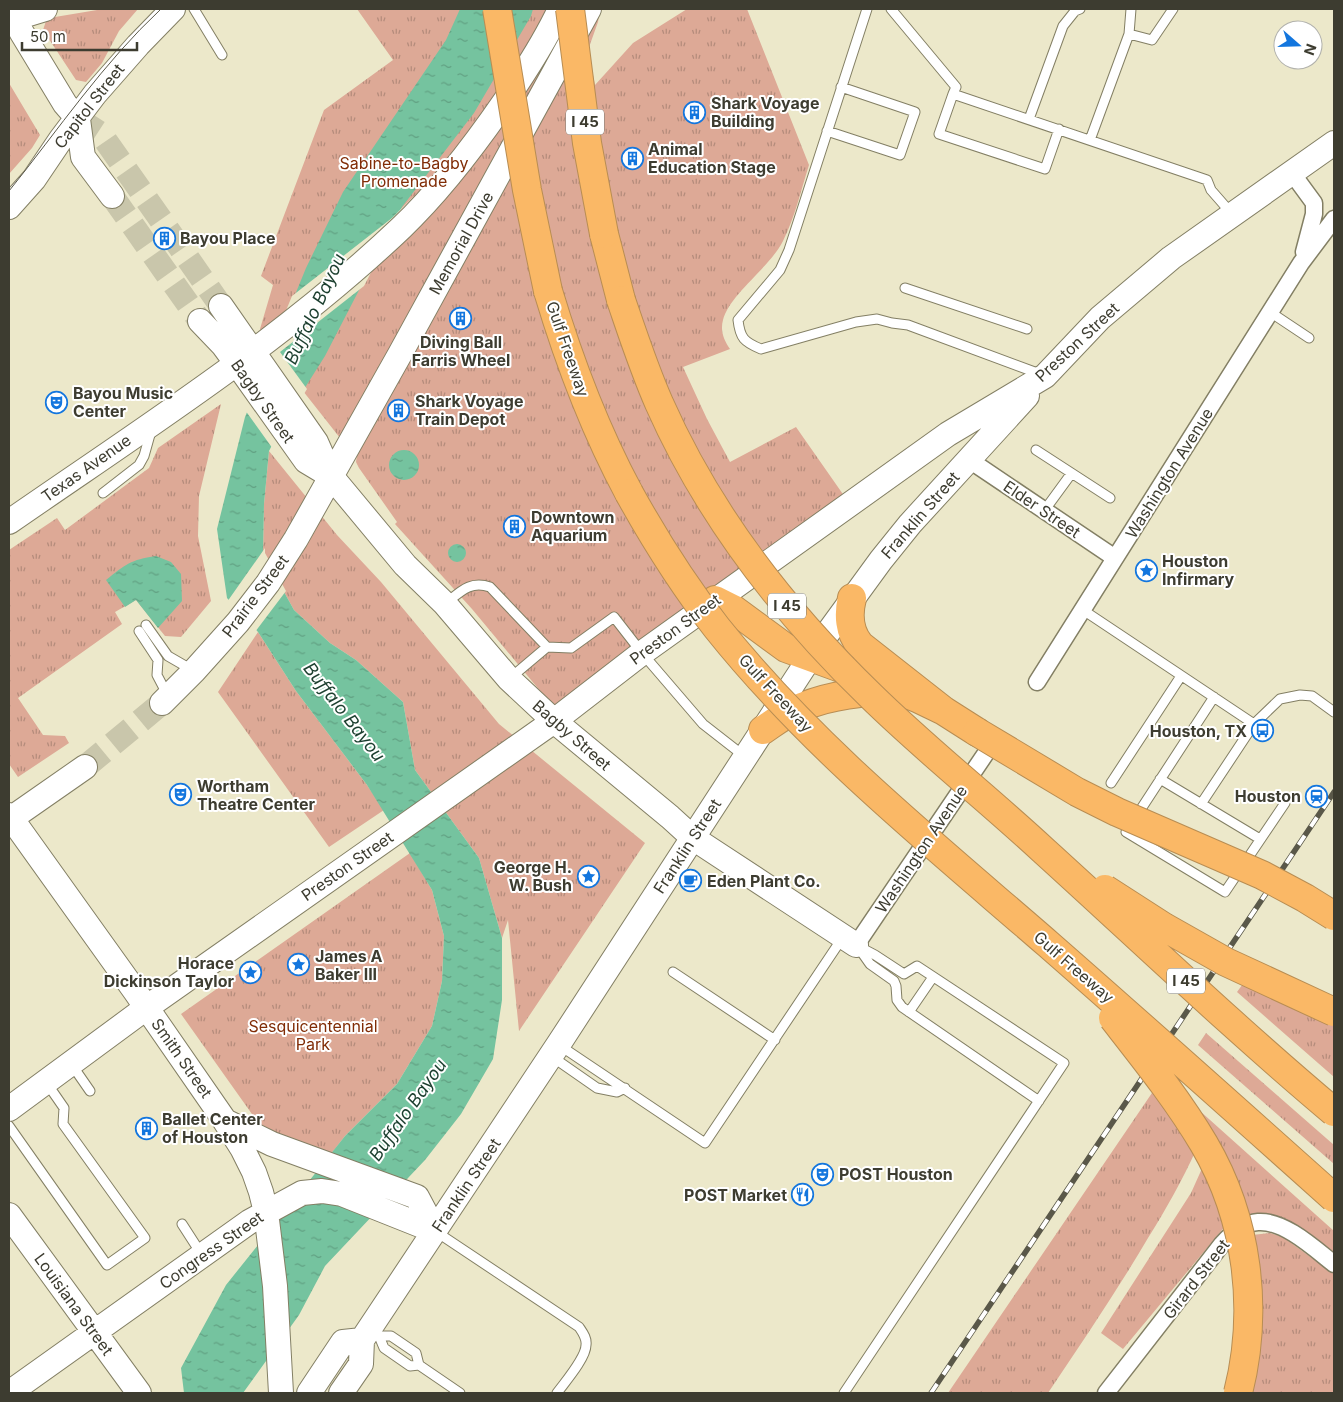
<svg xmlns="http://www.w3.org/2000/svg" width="1343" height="1402" font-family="Inter,sans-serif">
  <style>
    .grass { fill: url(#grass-tufts) }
    .water { fill: url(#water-ripples) }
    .pier { fill: #ece8ca }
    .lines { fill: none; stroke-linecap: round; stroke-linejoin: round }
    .secondary-tunnel { stroke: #c9c6ab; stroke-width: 24; stroke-dasharray: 24 12; stroke-linecap: butt }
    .lane-casing { stroke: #837f64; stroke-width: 11 }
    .street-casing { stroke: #837f64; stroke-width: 19 }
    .secondary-casing { stroke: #837f64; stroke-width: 26 }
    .highway-casing { stroke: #b88d53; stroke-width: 30 }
    .lane { stroke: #fff; stroke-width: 9 }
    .street { stroke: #fff; stroke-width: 16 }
    .secondary { stroke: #fff; stroke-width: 24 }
    .highway { stroke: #fab866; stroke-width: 28 }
    .tram { stroke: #5a5849; stroke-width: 1 }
    .rail-casing { stroke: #5a5849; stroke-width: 5.5 }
    .rail { stroke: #fff; stroke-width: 4; stroke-dasharray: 11; stroke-linecap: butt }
    .highway-bridge-casing { stroke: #b88d53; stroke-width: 30; stroke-linecap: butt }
    .highway-bridge { stroke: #fab866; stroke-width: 28 }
    .labels { text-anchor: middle; stroke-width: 4; stroke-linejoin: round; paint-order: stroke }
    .shield { fill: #fff; stroke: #77766e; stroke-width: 1 }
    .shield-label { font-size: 15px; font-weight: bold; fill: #3d3c30 }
    .poi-label { font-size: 16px; font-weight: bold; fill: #3d3c30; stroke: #fff; text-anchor: start }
    .street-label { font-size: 16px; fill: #3d3c30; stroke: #fff }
    .park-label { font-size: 16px; fill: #802c06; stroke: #fff }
    .water-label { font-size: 18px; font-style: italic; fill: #1c3f2f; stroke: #fff }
  </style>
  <defs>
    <pattern id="grass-tufts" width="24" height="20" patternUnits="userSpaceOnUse" patternTransform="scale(1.25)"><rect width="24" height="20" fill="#dda996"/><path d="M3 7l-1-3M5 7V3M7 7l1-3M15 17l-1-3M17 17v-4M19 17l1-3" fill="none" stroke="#b48b7b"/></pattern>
    <pattern id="water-ripples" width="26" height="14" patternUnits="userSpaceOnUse" patternTransform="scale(1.25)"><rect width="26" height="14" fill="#75c39f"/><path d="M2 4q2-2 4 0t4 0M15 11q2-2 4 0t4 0" fill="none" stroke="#61a082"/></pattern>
  </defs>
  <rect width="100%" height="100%" fill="#ece8ca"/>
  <path class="grass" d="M 103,9 L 138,9 L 119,31 L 102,63 L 86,82 L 76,80 L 43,30 L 46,21 L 55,17 Z
    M 357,9 L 600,9 L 598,22 L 588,50 L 595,85 L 633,43 L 687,9 L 747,9 L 809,165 C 801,190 795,217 783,241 C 770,267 729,295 723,320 C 720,331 724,340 730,349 L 683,367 L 707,419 L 730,462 L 796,427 L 847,500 L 556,710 L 472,609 L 395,524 L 397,522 L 359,468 L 356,462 L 357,455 L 355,457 L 303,391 L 260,329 L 273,285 L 261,276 L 324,110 L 393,60 Z
    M 9,83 L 40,135 L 32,148 L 9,174 Z
    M 221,404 L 199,496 L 198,536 L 211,601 L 181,637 L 165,636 L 136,600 L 115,612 L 122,624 L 18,698 L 43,735 L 65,736 L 69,743 L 18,777 L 9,764 L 9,550 L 57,518 L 65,530 L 149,468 L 158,448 Z
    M 269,451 L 337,535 L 381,582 L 499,724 L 645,843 L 519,1031 L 508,920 L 502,938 L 479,858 L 415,770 L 403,702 L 356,660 L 330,643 L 294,610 L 263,554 L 264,504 Z
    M 258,632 L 296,691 L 367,785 L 384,810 L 329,847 L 218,692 Z
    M 410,853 L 432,890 L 444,936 L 442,981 L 432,1026 L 397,1084 L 345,1136 L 327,1159 L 264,1131 L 181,1014 Z
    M 1245,981 L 1334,1022 L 1334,1077 L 1237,992 Z
    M 1206,1033 L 1334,1145 L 1334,1164 L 1198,1045 Z
    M 1154,1090 L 1196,1150 C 1182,1181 1166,1209 1148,1238 C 1117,1291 1082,1342 1048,1393 L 948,1393 Z
    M 1200,1111 L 1334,1231 L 1334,1252 L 1284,1219 L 1263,1214 L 1245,1214 L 1196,1115 Z
    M 1204,1164 L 1227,1224 L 1123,1349 L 1101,1333 L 1191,1193 Z
    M 1270,1233 L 1283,1237 L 1334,1274 L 1334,1393 L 1246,1393 L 1252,1235 Z"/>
  <path class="water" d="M 460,9 L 533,9 L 531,16 L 474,113 L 402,207 L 325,356 L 287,416 L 269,451 L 264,504 L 263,554 L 294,610 L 330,643 L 356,660 L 403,702 L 415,770 L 479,858 L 502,938 L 502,1000 L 493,1059 L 461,1114 L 425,1160 L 325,1266 L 299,1315 L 243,1393 L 184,1393 L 181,1368 L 226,1285 L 345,1136 L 397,1084 L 432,1026 L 442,981 L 444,936 L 432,890 L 367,785 L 296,691 L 258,632 L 227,598 L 217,529 L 245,417 L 306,268 L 343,192 L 446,40 Z
    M389 465a15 15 0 1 1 30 0a15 15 0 1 1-30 0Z
    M448 553a9 9 0 1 1 18 0a9 9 0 1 1-18 0Z
    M 156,556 L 171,562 L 181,574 L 182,601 L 158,628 L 136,600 L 125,607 L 106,580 C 126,564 130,560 156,556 Z"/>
  <path class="pier" d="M 414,196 L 404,209 L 364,286 L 280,352 L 307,389 L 290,417 L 273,449 L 245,410 L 292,296 L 392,218 Z
    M 265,548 L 265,553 L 286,591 L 255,632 L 227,602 Z"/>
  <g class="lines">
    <path class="secondary-tunnel" d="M 78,119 L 101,134 L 221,306
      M 112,196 L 200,321
      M 85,767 L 162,703"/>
    <defs>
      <path id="lane" d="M 194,9 L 222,55
        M 867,9 L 789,250 L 780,270 L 738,320 C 740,338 744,342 761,349 L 856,322 L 877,319 L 892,323 L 908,325 L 1040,374
        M 891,9 L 956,87 L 953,94 L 1207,180 L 1211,190 L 1232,214
        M 1129,34 L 1152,40 L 1173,9
        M 953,94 L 939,134 L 1045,169 L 1059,129
        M 1029,119 L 1063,26 L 1075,11 L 1080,9
        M 827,131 L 900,155 L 915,112 L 841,87
        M 1090,140 L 1129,34 L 1131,9
        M 905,288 L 1027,329
        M 1270,312 L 1309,338
        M 1036,450 L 1110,498
        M 103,493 L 139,465 L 144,456 L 151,431
        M 1044,511 L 1071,474
        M 445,604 C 460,592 470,580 490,587 L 547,647
        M 1083,610 L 1254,724
        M 146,625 L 168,656 L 194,671
        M 139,631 L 158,660 L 157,675 L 168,696
        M 509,679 L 547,647 L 571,648 L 614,617 L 642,653 L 703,724 L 744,756
        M 1214,697 L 1126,832 L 1225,892 L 1285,803
        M 1160,779 L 1260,839
        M 1111,783 L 1181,676
        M 1201,804 L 1254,724 L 1280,699 L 1300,695 L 1312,696 L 1334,712
        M 858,947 L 870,964 L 894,981 L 896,986 L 897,1000 L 902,1007 L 1039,1101
        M 673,972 L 775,1040
        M 909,1012 L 933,977
        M 559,1045 L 705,1143 L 843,937
        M 551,1056 L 597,1088 L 617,1092 L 625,1088
        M 72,1065 L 90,1091
        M 9,1126 L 107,1265 L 145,1238 L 63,1124 L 64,1108 L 46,1082
        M 182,1224 L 202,1255
        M 435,1231 L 579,1327 C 583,1333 587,1338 586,1345 C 586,1358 565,1382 557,1393
        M 370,1329 L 379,1336 L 384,1348 L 410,1366 L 419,1365 L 460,1393
        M 379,1336 L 391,1336 L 416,1353 L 419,1365
        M 844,1393 L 1064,1063 L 917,966 L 904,974 L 875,955 L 856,945"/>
      <path id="street" d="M 1292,173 L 1314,203 L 1314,214 L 1304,252
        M 968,459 L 1115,558
        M 1037,682 L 1301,263 L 1334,219
        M 856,945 L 986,753
        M 1106,1393 L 1222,1244 C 1231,1234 1244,1223 1258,1222 C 1284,1220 1315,1249 1334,1264"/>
      <path id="secondary" d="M 9,9 L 22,33 L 65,104 L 78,119 L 83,157 L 112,196
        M 9,20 L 45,9
        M 9,207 L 34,179 L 61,139 L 95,94 L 138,45 L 173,9
        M 221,306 L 316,442 L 331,476 L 405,565 L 445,604 L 509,679 L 554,721 L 670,817 L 693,838 L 856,945
        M 200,321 L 223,345 L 237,364 L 306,461 L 331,476
        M 9,522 C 143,429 282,341 401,228 C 441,190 474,146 505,101 C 525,72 545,41 560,9
        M 162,703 L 194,671 L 238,622 L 268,583 L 296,539 L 400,354 L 589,9
        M 9,815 L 135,991 L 225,1121 L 242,1148 L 254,1172 L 261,1192 L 266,1212 L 275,1286 L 281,1393
        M 9,820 L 85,767
        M 9,1109 L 146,1008 L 554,721 L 642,653 L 948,434 L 1045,376 L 1100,318 L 1171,258 L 1334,143
        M 227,1122 L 272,1144 L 417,1197 L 435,1231
        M 9,1215 L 139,1393
        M 9,1393 L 249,1222 L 302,1193 L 322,1191 L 342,1194 L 435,1231
        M 309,1393 L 343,1342 L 362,1340
        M 341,1393 L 361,1364 L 362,1340 L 560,1042 L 811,656 L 881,560 L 910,524 L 1027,396"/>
      <path id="highway" d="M 604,234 L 621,300
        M 548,291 C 569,361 594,428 629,493
        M 852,598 C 848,614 849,632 860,645 L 944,711 L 977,732
        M 715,600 L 733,609 L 786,648 L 838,667 L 917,698 L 944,711
        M 763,730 C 772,724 782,716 793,711 C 822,697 853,692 885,692"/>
    </defs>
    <use href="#lane" class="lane-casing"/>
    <use href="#street" class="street-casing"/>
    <use href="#secondary" class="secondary-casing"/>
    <use href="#highway" class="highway-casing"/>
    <use href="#lane" class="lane"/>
    <use href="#street" class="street"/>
    <use href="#secondary" class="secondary"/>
    <use href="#highway" class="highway"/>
    <path class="tram" d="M 9,191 C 59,129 103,63 161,9"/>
    <defs>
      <path id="rail" d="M 931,1393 L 1334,792"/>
    </defs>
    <use href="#rail" class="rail-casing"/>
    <use href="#rail" class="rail"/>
    <defs>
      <path id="highway-bridge" d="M 497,9 L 527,190 L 548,291
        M 570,9 L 587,143 L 604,234
        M 621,300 C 633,335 644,369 659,403 C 708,514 784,612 871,696 C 926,750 987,798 1043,850 C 1140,938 1234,1028 1334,1112
        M 629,493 C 655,540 684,586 717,628 C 812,747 933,844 1048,944 C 1144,1028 1239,1113 1334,1198
        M 977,732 L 1077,792 L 1117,812 L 1262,875 L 1305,898 L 1334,916
        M 1105,889 L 1164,927 L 1226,962 L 1334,1012
        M 1113,1018 C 1145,1059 1178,1100 1204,1144 C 1248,1219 1259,1310 1238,1393"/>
    </defs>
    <use href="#highway-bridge" class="highway-bridge-casing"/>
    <use href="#highway-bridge" class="highway-bridge"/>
  </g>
  <defs>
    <symbol id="building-ring" viewBox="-11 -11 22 22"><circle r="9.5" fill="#fff" stroke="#1376de" stroke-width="1.5"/><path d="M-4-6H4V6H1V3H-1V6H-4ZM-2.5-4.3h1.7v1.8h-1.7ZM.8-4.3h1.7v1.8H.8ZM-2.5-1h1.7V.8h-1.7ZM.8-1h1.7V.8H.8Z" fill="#1376de"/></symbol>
    <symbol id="theatre-ring" viewBox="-11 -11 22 22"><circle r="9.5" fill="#fff" stroke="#1376de" stroke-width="1.5"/><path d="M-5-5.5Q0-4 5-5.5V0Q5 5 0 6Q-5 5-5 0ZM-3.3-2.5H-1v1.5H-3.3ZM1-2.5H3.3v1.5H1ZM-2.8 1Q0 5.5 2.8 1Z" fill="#1376de"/></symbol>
    <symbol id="sight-ring" viewBox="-11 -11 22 22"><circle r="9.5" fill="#fff" stroke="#1376de" stroke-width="1.5"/><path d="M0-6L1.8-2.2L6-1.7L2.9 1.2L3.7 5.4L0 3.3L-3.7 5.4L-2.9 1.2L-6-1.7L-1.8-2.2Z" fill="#1376de"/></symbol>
    <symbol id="bus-ring" viewBox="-11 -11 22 22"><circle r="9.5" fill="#fff" stroke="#1376de" stroke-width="1.5"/><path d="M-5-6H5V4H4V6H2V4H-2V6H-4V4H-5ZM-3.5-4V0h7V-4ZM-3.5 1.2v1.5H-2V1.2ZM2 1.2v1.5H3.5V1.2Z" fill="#1376de"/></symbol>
    <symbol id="station-ring" viewBox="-11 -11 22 22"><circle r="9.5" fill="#fff" stroke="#1376de" stroke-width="1.5"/><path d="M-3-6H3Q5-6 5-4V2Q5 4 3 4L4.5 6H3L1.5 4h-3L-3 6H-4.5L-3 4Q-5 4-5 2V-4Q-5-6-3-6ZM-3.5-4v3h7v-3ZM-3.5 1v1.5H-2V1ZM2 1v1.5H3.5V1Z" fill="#1376de"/></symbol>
    <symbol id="cafe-ring" viewBox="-11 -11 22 22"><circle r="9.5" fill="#fff" stroke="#1376de" stroke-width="1.5"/><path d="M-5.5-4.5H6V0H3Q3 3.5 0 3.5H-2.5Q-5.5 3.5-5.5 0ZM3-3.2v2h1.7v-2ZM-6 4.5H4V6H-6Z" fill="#1376de"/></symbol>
    <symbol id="restaurant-ring" viewBox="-11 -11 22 22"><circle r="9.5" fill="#fff" stroke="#1376de" stroke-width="1.5"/><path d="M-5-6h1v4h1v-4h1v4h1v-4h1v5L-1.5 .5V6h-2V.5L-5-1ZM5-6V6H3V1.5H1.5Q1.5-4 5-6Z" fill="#1376de"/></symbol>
  </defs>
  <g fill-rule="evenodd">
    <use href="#building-ring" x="682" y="100" width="25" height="25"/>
    <use href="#building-ring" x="620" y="146" width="25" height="25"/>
    <use href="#building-ring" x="152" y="226" width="25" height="25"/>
    <use href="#building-ring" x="448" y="306" width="25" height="25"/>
    <use href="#theatre-ring" x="44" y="390" width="25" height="25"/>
    <use href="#building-ring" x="386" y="398" width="25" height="25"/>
    <use href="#building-ring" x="502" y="514" width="25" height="25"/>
    <use href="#sight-ring" x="1134" y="558" width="25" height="25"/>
    <use href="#bus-ring" x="1250" y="718" width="25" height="25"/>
    <use href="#theatre-ring" x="168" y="782" width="25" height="25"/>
    <use href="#station-ring" x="1304" y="784" width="25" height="25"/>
    <use href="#sight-ring" x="576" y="864" width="25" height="25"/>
    <use href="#cafe-ring" x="678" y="868" width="25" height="25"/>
    <use href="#sight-ring" x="286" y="952" width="25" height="25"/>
    <use href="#sight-ring" x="238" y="960" width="25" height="25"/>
    <use href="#building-ring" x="134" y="1116" width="25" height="25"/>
    <use href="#theatre-ring" x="810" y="1162" width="25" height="25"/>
    <use href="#restaurant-ring" x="790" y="1182" width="25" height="25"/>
  </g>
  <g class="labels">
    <g class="shield">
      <rect x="566" y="109.5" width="38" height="25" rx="4"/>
      <rect x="768" y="593.5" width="38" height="25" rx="4"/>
      <rect x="1167" y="968.5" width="38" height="25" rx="4"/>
    </g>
    <g class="shield-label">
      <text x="585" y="127">I 45</text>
      <text x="787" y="611">I 45</text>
      <text x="1186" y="986">I 45</text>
    </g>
    <g class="poi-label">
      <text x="711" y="109">Shark Voyage<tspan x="711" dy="18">Building</tspan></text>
      <text x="648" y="155">Animal<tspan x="648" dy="18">Education Stage</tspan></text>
      <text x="180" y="244">Bayou Place</text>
      <text x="461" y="348" text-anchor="middle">Diving Ball<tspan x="461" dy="18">Farris Wheel</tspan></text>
      <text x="73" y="399">Bayou Music<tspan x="73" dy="18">Center</tspan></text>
      <text x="415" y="407">Shark Voyage<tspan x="415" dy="18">Train Depot</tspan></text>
      <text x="531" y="523">Downtown<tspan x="531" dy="18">Aquarium</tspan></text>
      <text x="1162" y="567">Houston<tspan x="1162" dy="18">Infirmary</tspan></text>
      <text x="1247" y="737" text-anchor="end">Houston, TX</text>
      <text x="197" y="792">Wortham<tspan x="197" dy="18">Theatre Center</tspan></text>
      <text x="1301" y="802" text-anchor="end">Houston</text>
      <text x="572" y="873" text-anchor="end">George H.<tspan x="572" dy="18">W. Bush</tspan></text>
      <text x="707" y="887">Eden Plant Co.</text>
      <text x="315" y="962">James A<tspan x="315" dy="18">Baker III</tspan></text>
      <text x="234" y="969" text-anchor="end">Horace<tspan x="234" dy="18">Dickinson Taylor</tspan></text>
      <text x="162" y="1125">Ballet Center<tspan x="162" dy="18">of Houston</tspan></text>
      <text x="839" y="1180">POST Houston</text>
      <text x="787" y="1201" text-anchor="end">POST Market</text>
    </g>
    <g class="street-label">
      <text transform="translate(89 106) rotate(-52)" y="6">Capitol Street</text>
      <text transform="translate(461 243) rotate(-61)" y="6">Memorial Drive</text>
      <text transform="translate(1077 342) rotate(-43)" y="6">Preston Street</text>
      <text transform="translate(568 349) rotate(71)" y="6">Gulf Freeway</text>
      <text transform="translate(263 401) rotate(55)" y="6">Bagby Street</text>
      <text transform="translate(86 468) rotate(-35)" y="6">Texas Avenue</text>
      <text transform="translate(1169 473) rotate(-58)" y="6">Washington Avenue</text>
      <text transform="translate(1042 509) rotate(34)" y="6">Elder Street</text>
      <text transform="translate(920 515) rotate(-49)" y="6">Franklin Street</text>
      <text transform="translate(255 596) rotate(-53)" y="6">Prairie Street</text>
      <text transform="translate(675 629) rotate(-36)" y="6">Preston Street</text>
      <text transform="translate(776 693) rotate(47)" y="6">Gulf Freeway</text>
      <text transform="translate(572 735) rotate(41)" y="6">Bagby Street</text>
      <text transform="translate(687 846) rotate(-57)" y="6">Franklin Street</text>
      <text transform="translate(921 849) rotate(-56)" y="6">Washington Avenue</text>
      <text transform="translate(347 866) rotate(-35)" y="6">Preston Street</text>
      <text transform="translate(1074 967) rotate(41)" y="6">Gulf Freeway</text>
      <text transform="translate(182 1058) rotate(55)" y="6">Smith Street</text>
      <text transform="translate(466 1185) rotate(-56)" y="6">Franklin Street</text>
      <text transform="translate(211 1250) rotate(-35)" y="6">Congress Street</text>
      <text transform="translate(1196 1279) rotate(-52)" y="6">Girard Street</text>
      <text transform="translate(74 1304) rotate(54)" y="6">Louisiana Street</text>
    </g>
    <g class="park-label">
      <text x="404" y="169">Sabine-to-Bagby<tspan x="404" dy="18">Promenade</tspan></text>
      <text x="313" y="1032">Sesquicentennial<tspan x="313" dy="18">Park</tspan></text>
    </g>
    <g class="water-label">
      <text transform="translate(315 309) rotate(-65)" y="6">Buffalo Bayou</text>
      <text transform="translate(344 712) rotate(52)" y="6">Buffalo Bayou</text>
      <text transform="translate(408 1110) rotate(-55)" y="6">Buffalo Bayou</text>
    </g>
  </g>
  <rect width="1343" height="1402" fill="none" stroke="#3d3c30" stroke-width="20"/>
  <g transform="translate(1298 45) rotate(110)"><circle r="24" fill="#ffffff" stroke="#b1b1ac"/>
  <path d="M0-4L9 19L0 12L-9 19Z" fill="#1376de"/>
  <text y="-8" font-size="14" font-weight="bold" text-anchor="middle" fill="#3d3c30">N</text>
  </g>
  <path d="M22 42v8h115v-8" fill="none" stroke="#3d3c30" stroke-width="2.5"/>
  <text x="30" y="42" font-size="15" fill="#3d3c30" stroke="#ffffff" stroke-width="4" paint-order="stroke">50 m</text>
</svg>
